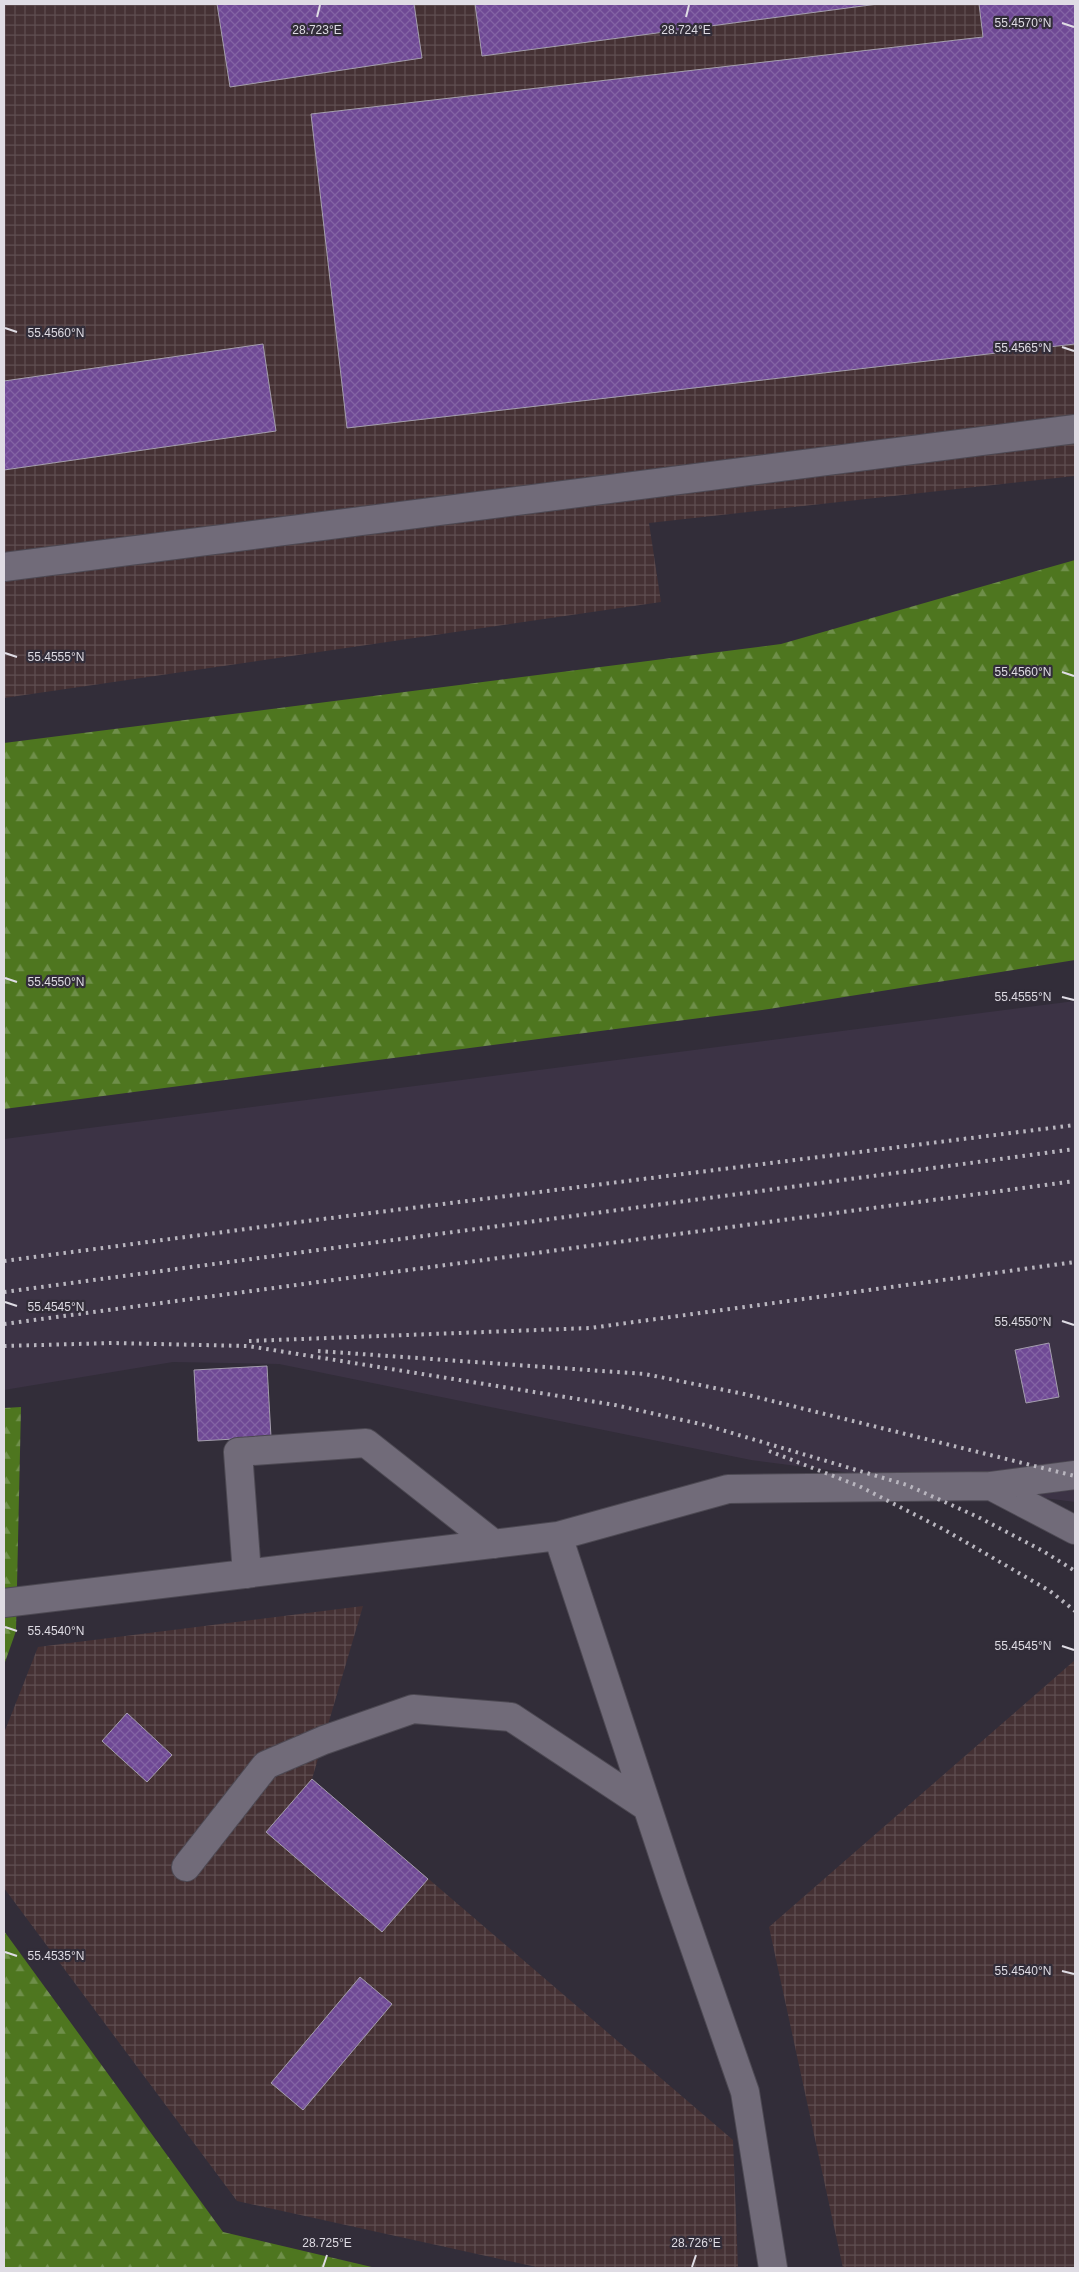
<svg xmlns="http://www.w3.org/2000/svg" width="1079" height="2272" font-family="Helvetica,sans-serif">
  <style>
    .built { fill: #3c3345 }
    .industrial { fill: url(#industrial-grid) }
    .forest { fill: url(#forest-firs) }
    .building { fill: url(#building-cross-hatch); stroke: #a49ead }
    .lines { fill: none; stroke-linecap: round; stroke-linejoin: round }
    .minor-casing { stroke: #4d4953; stroke-width: 30 }
    .minor { stroke: #716b79; stroke-width: 28 }
    .rail { stroke: #b9b6bf; stroke-width: 4; stroke-dasharray: 2.5 5; stroke-linecap: butt }
    .ticks { fill: none; stroke: #dfdce4; stroke-width: 2 }
    .ticks-label { font-size: 12px; text-anchor: middle; fill: #dfdce4; stroke: #322d39; stroke-width: 4.5; stroke-linejoin: round; paint-order: stroke }
  </style>
  <defs>
    <pattern id="industrial-grid" width="8" height="8" patternUnits="userSpaceOnUse" patternTransform="scale(1.25)"><rect width="8" height="8" fill="#453134"/><path d="M0 4h8M4 0v8" fill="none" stroke="#5f4e51"/></pattern>
    <pattern id="forest-firs" width="22" height="20" patternUnits="userSpaceOnUse" patternTransform="scale(1.25)"><rect width="22" height="20" fill="#4e761f"/><path d="M5 1l3.5 6h-7zM16 11l3.5 6h-7z" fill="#6f8f4a"/></pattern>
    <pattern id="building-cross-hatch" width="8" height="8" patternUnits="userSpaceOnUse" patternTransform="scale(1.25)"><rect width="8" height="8" fill="#6f4995"/><path d="M0 0l8 8M0 8l8-8" fill="none" stroke="#8363a4"/></pattern>
  </defs>
  <rect width="100%" height="100%" fill="#322d39"/>
  <path class="built" d="M 1075,1001 L 1075,1502 L 751,1460 L 279,1364 L 173,1362 L 4,1390 L 4,1139 Z"/>
  <path class="industrial" d="M 4,4 L 1075,4 L 1075,476 L 649,523 L 661,602 L 4,698 Z
    M 363,1606 L 312,1779 L 733,2140 L 738,2268 L 541,2268 L 237,2201 L 4,1888 L 4,1733 L 38,1647 Z
    M 1075,1660 L 1075,2268 L 843,2268 L 769,1927 Z"/>
  <path class="forest" d="M 1075,560 L 1075,960 L 769,1009 L 4,1109 L 4,743 L 781,644 Z
    M 21,1407 L 16,1631 L 4,1665 L 4,1408 Z
    M 4,1931 L 223,2232 L 376,2268 L 4,2268 Z"/>
  <path class="building" d="M 217,4 L 414,4 L 422,58 L 230,87 Z
    M 475,4 L 878,4 L 482,56 Z
    M 979,4 L 1075,4 L 1075,344 L 347,428 L 311,114 L 983,37 Z
    M 263,344 L 276,431 L 4,470 L 4,381 Z
    M 1049,1343 L 1059,1397 L 1026,1403 L 1015,1350 Z
    M 267,1366 L 271,1437 L 198,1441 L 194,1370 Z
    M 127,1713 L 172,1755 L 147,1782 L 102,1741 Z
    M 312,1779 L 428,1879 L 382,1932 L 266,1832 Z
    M 360,1977 L 392,2004 L 303,2110 L 271,2083 Z"/>
  <g class="lines">
    <defs>
      <path id="minor" d="M 4,567 L 1075,429
        M 991,1486 L 1075,1475
        M 558,1536 L 674,1888 L 745,2092 L 773,2268
        M 247,1574 L 238,1452 L 366,1443 L 494,1544
        M 4,1603 L 558,1536 L 728,1489 L 991,1486 L 1075,1530
        M 186,1867 L 266,1765 L 324,1740 L 413,1709 L 511,1717 L 647,1807"/>
    </defs>
    <use href="#minor" class="minor-casing"/>
    <use href="#minor" class="minor"/>
    <path class="rail" d="M 4,1261 L 299,1222 L 1075,1125
      M 4,1292 L 1075,1149
      M 4,1324 L 1075,1181
      M 249,1341 L 590,1328 L 1075,1262
      M 4,1346 L 112,1343 L 248,1346 L 615,1405 L 705,1425 L 907,1485 L 978,1517 L 1043,1551 L 1075,1571
      M 318,1351 L 645,1374 L 744,1394 L 1075,1476
      M 769,1451 L 859,1486 L 943,1529 L 1050,1591 L 1075,1611"/>
  </g>
  <path class="ticks" d="M 317,17 L 320,5M 686,17 L 689,5M 1062,23 L 1074,27M 5,328 L 17,332M 1062,347 L 1074,351M 5,653 L 17,657M 1062,672 L 1074,676M 5,978 L 17,982M 1062,997 L 1074,1000M 5,1302 L 17,1306M 1062,1321 L 1074,1325M 5,1627 L 17,1631M 1062,1646 L 1074,1650M 5,1952 L 17,1956M 1062,1971 L 1074,1974M 323,2267 L 327,2255M 692,2267 L 696,2255"/>
  <g class="ticks-label">
    <text x="1023" y="27">55.4570°N</text>
    <text x="317" y="34">28.723°E</text>
    <text x="686" y="34">28.724°E</text>
    <text x="56" y="337">55.4560°N</text>
    <text x="1023" y="352">55.4565°N</text>
    <text x="56" y="661">55.4555°N</text>
    <text x="1023" y="676">55.4560°N</text>
    <text x="56" y="986">55.4550°N</text>
    <text x="1023" y="1001">55.4555°N</text>
    <text x="56" y="1311">55.4545°N</text>
    <text x="1023" y="1326">55.4550°N</text>
    <text x="56" y="1635">55.4540°N</text>
    <text x="1023" y="1650">55.4545°N</text>
    <text x="56" y="1960">55.4535°N</text>
    <text x="1023" y="1975">55.4540°N</text>
    <text x="327" y="2247">28.725°E</text>
    <text x="696" y="2247">28.726°E</text>
  </g>
  <rect width="1079" height="2272" fill="none" stroke="#dfdce4" stroke-width="10"/>
</svg>
